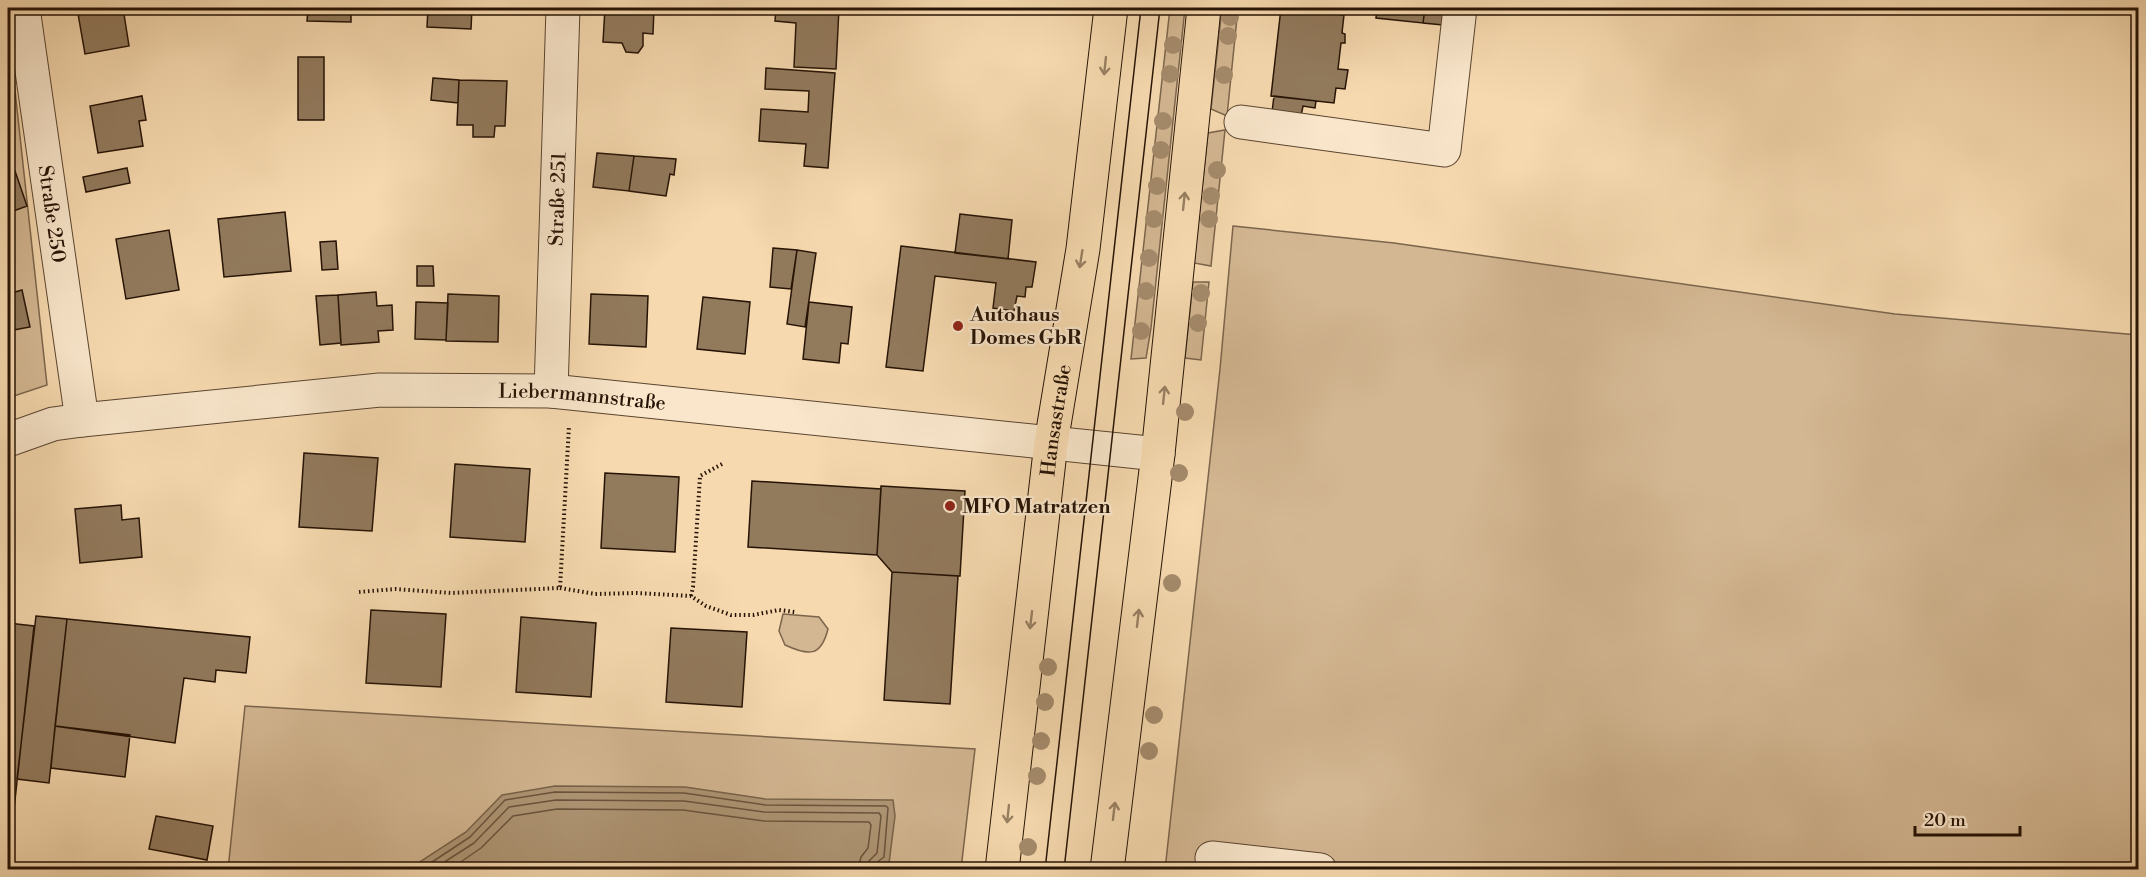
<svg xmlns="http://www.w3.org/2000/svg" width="2146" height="877" font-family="'Libre Bodoni',serif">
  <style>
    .green { fill: #d3b792; stroke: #7c654c; stroke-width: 1.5 }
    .water { fill: #af9675; stroke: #786248; stroke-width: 1.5 }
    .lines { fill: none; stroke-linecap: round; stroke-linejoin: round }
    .shore { stroke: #6a543d; stroke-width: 1.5 }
    .building { fill: #927a5d; stroke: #261305; stroke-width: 1.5 }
    .minor-casing { stroke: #5a4430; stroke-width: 35 }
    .major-casing { stroke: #261305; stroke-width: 35 }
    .path { stroke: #261305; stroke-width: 4; stroke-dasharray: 1.5 3; stroke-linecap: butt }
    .minor { stroke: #f9e6cb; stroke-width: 33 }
    .major { stroke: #f6d9af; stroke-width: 33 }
    .tram { stroke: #261305; stroke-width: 1.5 }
    .tree { fill: #a58b6c }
    .oneway { stroke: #988062 }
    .poi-dot { fill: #8f2418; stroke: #f9e6cb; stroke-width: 2 }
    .labels { text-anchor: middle; stroke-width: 4.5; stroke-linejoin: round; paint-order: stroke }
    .street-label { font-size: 20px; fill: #261305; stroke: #f9e6cb }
    .poi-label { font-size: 20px; font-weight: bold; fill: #261305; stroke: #f9e6cb; text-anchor: start }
  </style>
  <rect width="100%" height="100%" fill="#f6d9af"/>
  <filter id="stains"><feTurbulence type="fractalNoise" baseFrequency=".00333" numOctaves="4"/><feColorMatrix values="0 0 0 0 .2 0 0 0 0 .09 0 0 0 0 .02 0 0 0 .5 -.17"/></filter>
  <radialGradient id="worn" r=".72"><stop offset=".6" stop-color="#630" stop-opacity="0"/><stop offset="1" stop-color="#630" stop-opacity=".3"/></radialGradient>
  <path class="green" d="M 1170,8 L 1185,8 L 1151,328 L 1146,358 L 1131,359 Z
    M 1222,8 L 1238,8 L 1227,116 L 1211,109 Z
    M 8,26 L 47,385 L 8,398 Z
    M 1225,130 L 1211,266 L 1194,263 L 1208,133 Z
    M 1233,226 L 1394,243 L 1895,314 L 2138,335 L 2138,869 L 1165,870 L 1220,369 Z
    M 1193,282 L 1209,282 L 1201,360 L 1185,358 Z
    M 783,614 L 819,617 L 828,629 C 821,657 809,656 785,645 L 779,631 Z
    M 245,706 L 975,749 L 961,869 L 228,870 Z"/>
  <path class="water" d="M 555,786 L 685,787 L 765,799 L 893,800 L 895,816 L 889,863 L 876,870 L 413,869 L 418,863 L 466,832 L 502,795 Z"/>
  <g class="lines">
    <path class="shore" d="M 420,870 L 470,837 L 505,800 L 555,792 L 684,793 L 765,805 L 886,806 L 888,808 L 884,857 L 876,863 L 875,870
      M 432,870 L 474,843 L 509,807 L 556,800 L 684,801 L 764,812 L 879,813 L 881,816 L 877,853 L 869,861 L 867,870
      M 449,870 L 481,848 L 513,816 L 557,809 L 683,810 L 764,821 L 869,822 L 871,825 L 868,848 L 861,857 L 858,870"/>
  </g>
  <path class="building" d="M 77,8 L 123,8 L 129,46 L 85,54 Z
    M 308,8 L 351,8 L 351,22 L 307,21 Z
    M 428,8 L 472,8 L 471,29 L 427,27 Z
    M 605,8 L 654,8 L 653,34 L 643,33 L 643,46 L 638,53 L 626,52 L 622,43 L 603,42 Z
    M 798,8 L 839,8 L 836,69 L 794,67 L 796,23 L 775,21 L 776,9 L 797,10 Z
    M 1281,8 L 1344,15 L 1342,33 L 1345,34 L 1345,43 L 1341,43 L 1338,69 L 1348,70 L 1345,89 L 1336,88 L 1334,103 L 1271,96 Z
    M 1281,8 L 1345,8 L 1344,15 Z
    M 1377,8 L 1425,8 L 1423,23 L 1376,18 Z
    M 1425,8 L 1445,8 L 1443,25 L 1423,23 Z
    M 298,57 L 324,57 L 324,120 L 298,120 Z
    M 766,68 L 835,73 L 828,168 L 804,166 L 806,144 L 759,141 L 761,109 L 808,112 L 809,91 L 765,89 Z
    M 433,78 L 459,80 L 458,103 L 431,100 Z
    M 459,80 L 507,81 L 505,126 L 495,126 L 494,137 L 473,137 L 473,125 L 457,125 Z
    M 142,96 L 146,120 L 139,121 L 143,146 L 98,153 L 90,106 Z
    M 1274,96 L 1316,101 L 1315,108 L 1303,106 L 1301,116 L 1272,112 Z
    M 597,153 L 634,156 L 629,191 L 593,187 Z
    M 634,156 L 676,159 L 674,175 L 670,174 L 666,196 L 629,191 Z
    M 127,168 L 130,183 L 86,192 L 83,177 Z
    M 15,171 L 27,206 L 8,213 L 8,174 Z
    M 285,212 L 291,271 L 224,277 L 218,219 Z
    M 960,214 L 1012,220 L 1008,259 L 955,253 Z
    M 169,230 L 179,290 L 126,299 L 116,239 Z
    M 336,241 L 338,269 L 322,270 L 320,242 Z
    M 901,246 L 1036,262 L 1032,287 L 1026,287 L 1025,297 L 1017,296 L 1014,311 L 993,308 L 996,283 L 935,276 L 923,371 L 886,367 Z
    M 773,248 L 797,250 L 791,289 L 770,287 Z
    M 797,250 L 816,253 L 805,327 L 787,324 Z
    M 417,266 L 433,266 L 434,286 L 417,286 Z
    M 22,290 L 30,327 L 8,331 L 8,294 Z
    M 376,292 L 377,306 L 392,305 L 393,330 L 378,331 L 379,342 L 341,345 L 338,295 Z
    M 448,294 L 499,296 L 498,342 L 446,341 Z
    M 591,294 L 648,296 L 646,347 L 589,344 Z
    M 338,295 L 341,343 L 320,345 L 316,296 Z
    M 703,297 L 750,302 L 745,354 L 697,349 Z
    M 416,302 L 448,303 L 446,340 L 415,339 Z
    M 809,302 L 852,307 L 848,344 L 841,343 L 839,363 L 803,359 Z
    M 304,453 L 378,458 L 372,531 L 299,527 Z
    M 455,464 L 530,469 L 525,542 L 450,537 Z
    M 605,473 L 679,477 L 675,552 L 601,548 Z
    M 752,481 L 881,489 L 877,555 L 748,547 Z
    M 881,486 L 965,491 L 960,576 L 892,572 L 877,555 Z
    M 121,505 L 122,520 L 139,518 L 142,557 L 80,563 L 75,509 Z
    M 892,572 L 958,576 L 950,704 L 884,700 Z
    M 371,610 L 446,614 L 441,687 L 366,683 Z
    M 36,616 L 67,619 L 49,783 L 17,779 Z
    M 521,617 L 596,623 L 591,697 L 516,692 Z
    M 67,619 L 250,637 L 246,673 L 216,670 L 215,682 L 184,678 L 175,743 L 55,726 Z
    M 8,623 L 34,626 L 8,864 Z
    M 671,628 L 747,632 L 742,707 L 666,702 Z
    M 55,726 L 130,735 L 125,777 L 51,768 Z
    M 156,816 L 213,826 L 207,860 L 149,849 Z"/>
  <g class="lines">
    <defs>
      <g id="minor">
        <path id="s1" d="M 23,8 L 82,420"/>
        <path d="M 1241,122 L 1444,150 L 1460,8"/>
        <path id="s2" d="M 551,391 L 563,8"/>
        <path id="s3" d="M 8,440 L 53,424 L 82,420 L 380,390 L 551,391 L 1158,454"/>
        <path d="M 1212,858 L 1320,870"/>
      </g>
      <g id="major">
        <path id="s4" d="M 1002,870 L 1051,443 L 1083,249 L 1111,8"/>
        <path d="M 1107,870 L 1158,454 L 1204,8"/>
      </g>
    </defs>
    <use href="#minor" class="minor-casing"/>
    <use href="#major" class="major-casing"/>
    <path class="path" d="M 560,588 L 595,594 L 636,593 L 691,596 L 706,606 L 731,615 L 753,615 L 779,610 L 795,612
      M 359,592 L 395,589 L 451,593 L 560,588 L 569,426
      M 691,596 L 693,587 L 700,476 L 722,464"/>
    <use href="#minor" class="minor"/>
    <use href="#major" class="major"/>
    <path class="tram" d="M 1045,870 L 1141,8
      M 1064,870 L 1160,8"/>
  </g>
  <g class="tree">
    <circle cx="1230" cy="17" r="9"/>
    <circle cx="1228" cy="36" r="9"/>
    <circle cx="1173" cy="45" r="9"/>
    <circle cx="1170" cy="74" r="9"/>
    <circle cx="1224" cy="75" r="9"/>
    <circle cx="1163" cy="121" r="9"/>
    <circle cx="1161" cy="150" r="9"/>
    <circle cx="1217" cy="170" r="9"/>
    <circle cx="1157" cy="186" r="9"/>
    <circle cx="1211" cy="196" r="9"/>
    <circle cx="1154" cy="219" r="9"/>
    <circle cx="1209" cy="219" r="9"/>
    <circle cx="1149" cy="258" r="9"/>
    <circle cx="1146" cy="291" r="9"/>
    <circle cx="1201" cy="293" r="9"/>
    <circle cx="1198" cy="323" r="9"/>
    <circle cx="1141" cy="331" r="9"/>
    <circle cx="1185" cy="412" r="9"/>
    <circle cx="1179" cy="473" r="9"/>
    <circle cx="1172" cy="583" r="9"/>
    <circle cx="1048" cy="667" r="9"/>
    <circle cx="1045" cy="702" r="9"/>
    <circle cx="1154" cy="715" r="9"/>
    <circle cx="1041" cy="741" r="9"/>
    <circle cx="1149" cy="751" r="9"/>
    <circle cx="1037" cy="776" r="9"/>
    <circle cx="1028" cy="847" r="9"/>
  </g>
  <defs><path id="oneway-shaft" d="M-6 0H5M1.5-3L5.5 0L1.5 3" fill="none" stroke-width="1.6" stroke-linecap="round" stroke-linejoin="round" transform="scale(1.5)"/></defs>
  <g class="oneway">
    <use href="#oneway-shaft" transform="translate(1105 66) rotate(96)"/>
    <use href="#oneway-shaft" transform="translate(1184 201) rotate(-84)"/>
    <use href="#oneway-shaft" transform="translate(1081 259) rotate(99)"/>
    <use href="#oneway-shaft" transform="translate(1164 395) rotate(-84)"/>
    <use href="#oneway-shaft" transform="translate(1138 618) rotate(-83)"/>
    <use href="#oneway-shaft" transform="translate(1031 620) rotate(97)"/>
    <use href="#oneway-shaft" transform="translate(1114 811) rotate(-83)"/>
    <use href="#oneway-shaft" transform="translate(1008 814) rotate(96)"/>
  </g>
  <g class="poi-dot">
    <circle cx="958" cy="326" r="6"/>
    <circle cx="950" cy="506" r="6"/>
  </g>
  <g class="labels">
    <g class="street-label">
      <text dy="7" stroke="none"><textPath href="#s2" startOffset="192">Straße 251</textPath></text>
      <text dy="7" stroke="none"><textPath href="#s1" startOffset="208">Straße 250</textPath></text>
      <text dy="7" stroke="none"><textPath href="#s3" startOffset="579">Liebermannstraße</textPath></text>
      <text dy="7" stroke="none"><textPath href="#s4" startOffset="453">Hansastraße</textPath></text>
    </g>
    <g class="poi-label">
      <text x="970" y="321">Autohaus<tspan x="970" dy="23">Domes GbR</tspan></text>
      <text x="962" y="513">MFO Matratzen</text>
    </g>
  </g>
  <rect width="2146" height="877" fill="none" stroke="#f6d9af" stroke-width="30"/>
  <rect x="9" y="9" width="2128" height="859" fill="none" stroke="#261305" stroke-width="3"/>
  <rect x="15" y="15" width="2116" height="847" fill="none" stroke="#261305" stroke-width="1.5"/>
  <path d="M1915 826v9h105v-9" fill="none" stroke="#261305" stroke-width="3"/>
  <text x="1924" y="826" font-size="18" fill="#261305" stroke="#f9e6cb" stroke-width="4.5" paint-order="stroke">20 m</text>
  <rect width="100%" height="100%" filter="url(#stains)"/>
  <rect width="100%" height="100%" fill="url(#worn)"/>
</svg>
